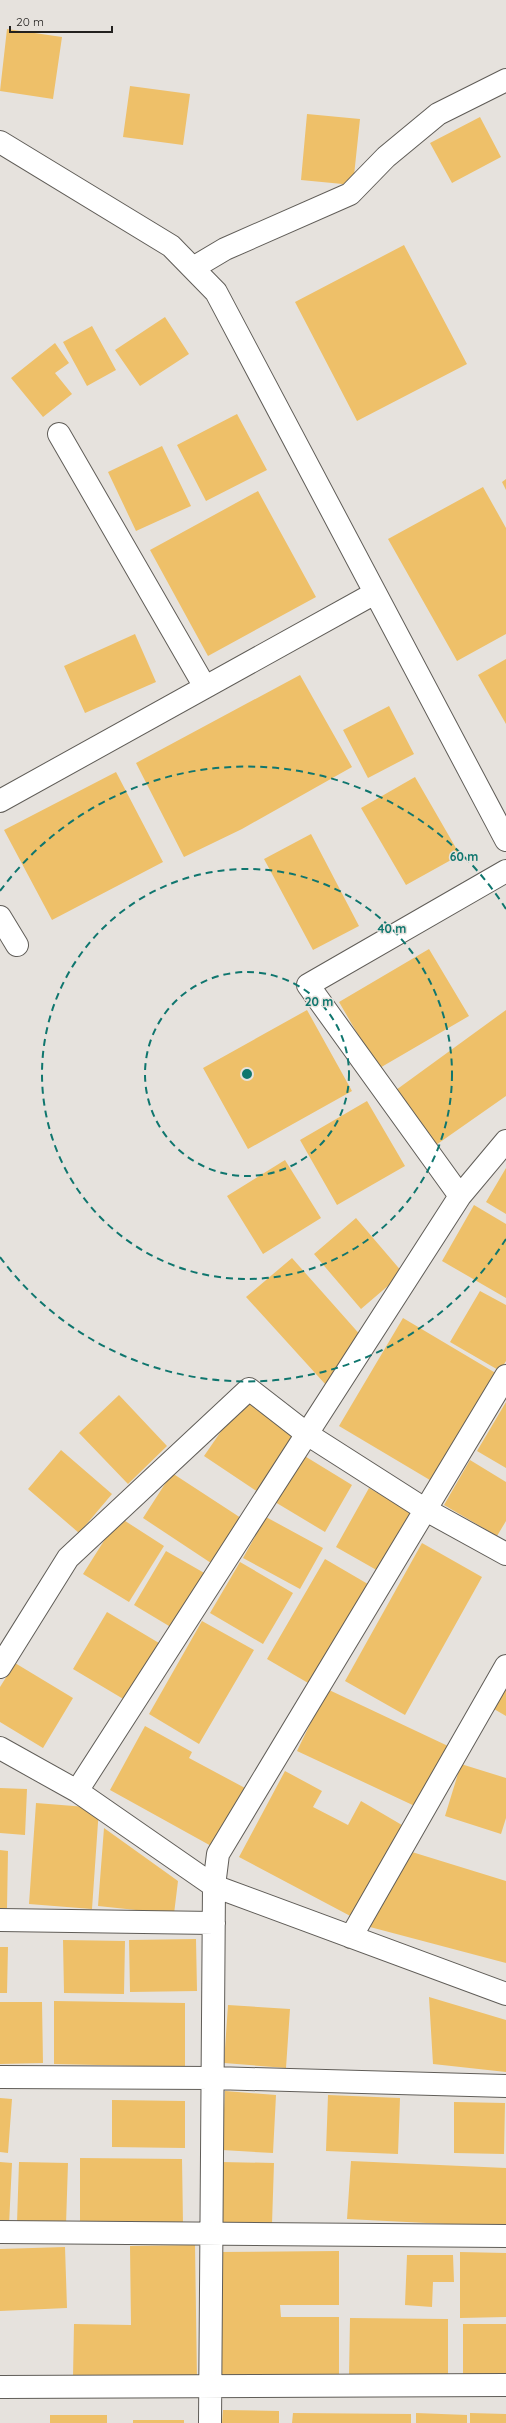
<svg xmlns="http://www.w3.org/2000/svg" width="506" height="2423" font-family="Quicksand,sans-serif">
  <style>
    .building { fill: #eec069 }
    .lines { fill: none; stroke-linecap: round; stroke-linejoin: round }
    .minor-casing { stroke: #605d58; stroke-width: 24 }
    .minor { stroke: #fff; stroke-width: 22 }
    .ring { fill: none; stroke: #0f766e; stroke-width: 2; stroke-dasharray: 7 5 }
    .centre { fill: #0f766e; stroke: #e6e2dd; stroke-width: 2 }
    .ring-label { font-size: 12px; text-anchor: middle; font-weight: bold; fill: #0f766e; stroke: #e6e2dd; stroke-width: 3; stroke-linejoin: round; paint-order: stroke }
  </style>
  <rect width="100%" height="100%" fill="#e6e2dd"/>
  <path class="building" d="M 7,29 L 62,37 L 53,99 L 0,91 Z
    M 130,86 L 190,94 L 183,145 L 123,137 Z
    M 307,114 L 360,119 L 353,185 L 301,180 Z
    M 480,117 L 501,157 L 452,183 L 430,143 Z
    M 404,245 L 467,364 L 357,421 L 295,302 Z
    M 165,317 L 189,354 L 140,386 L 115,350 Z
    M 92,326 L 116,370 L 87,386 L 63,342 Z
    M 55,343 L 69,363 L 55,373 L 72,394 L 43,417 L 11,378 Z
    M 237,414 L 267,470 L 206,501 L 177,445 Z
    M 162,446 L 191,506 L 136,531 L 108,472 Z
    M 506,479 L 506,490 L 502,482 Z
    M 483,487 L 506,528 L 506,634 L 457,661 L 388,539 Z
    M 258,491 L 316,597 L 208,656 L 150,550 Z
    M 135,634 L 156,682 L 85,713 L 64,666 Z
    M 506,659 L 506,724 L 478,675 Z
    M 300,675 L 352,767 L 242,829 L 184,857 L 136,763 Z
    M 389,706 L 414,754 L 368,778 L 343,730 Z
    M 116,772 L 163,862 L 52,920 L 4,830 Z
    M 415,777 L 460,855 L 406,885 L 361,808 Z
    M 311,834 L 359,926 L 313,950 L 264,859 Z
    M 429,949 L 469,1016 L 378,1069 L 339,1002 Z
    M 307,1010 L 352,1091 L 248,1149 L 203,1068 Z
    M 506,1010 L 506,1096 L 436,1145 L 396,1090 Z
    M 367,1101 L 405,1166 L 337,1205 L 300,1140 Z
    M 285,1160 L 321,1218 L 263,1254 L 227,1196 Z
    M 506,1168 L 506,1214 L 486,1202 Z
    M 474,1205 L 506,1224 L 506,1298 L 442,1261 Z
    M 356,1218 L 403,1273 L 361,1309 L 314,1254 Z
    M 292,1258 L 363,1338 L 326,1385 L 246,1297 Z
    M 480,1291 L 506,1305 L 506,1361 L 500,1371 L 450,1342 Z
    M 403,1318 L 504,1378 L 440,1486 L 339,1426 Z
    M 119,1395 L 167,1446 L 128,1484 L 79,1433 Z
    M 244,1398 L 300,1436 L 261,1494 L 204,1456 Z
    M 506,1402 L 506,1468 L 477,1451 Z
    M 61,1450 L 112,1494 L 79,1533 L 28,1489 Z
    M 303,1455 L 352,1485 L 325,1532 L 275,1502 Z
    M 470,1460 L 506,1482 L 506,1521 L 497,1536 L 444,1505 Z
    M 172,1473 L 241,1518 L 211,1563 L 143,1518 Z
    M 369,1488 L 413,1513 L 380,1572 L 336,1547 Z
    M 119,1517 L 164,1546 L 129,1602 L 83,1574 Z
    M 266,1517 L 323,1548 L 300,1589 L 243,1558 Z
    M 422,1543 L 482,1577 L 405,1715 L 345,1681 Z
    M 166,1551 L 206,1574 L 174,1629 L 134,1605 Z
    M 325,1559 L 373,1587 L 315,1687 L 267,1659 Z
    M 240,1562 L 293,1593 L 263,1644 L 210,1613 Z
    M 107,1612 L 159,1643 L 125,1700 L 73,1669 Z
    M 202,1621 L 254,1650 L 199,1744 L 149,1714 Z
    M 15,1663 L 73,1698 L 43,1748 L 0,1722 L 0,1687 Z
    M 506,1688 L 506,1716 L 494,1709 Z
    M 327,1689 L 448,1746 L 419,1808 L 297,1751 Z
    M 145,1726 L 192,1752 L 189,1758 L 245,1788 L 213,1847 L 110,1790 Z
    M 461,1764 L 506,1778 L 506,1818 L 501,1834 L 445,1816 Z
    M 285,1771 L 322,1791 L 313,1807 L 348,1825 L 361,1801 L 407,1828 L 356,1919 L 239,1857 Z
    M 0,1788 L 27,1789 L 25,1835 L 0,1833 Z
    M 36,1803 L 99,1808 L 92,1909 L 29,1904 Z
    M 104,1828 L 178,1881 L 174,1914 L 98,1906 Z
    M 0,1850 L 8,1851 L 7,1908 L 0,1908 Z
    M 412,1852 L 506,1881 L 506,1963 L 370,1927 Z
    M 196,1939 L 197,1991 L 130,1992 L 129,1940 Z
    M 63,1940 L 125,1941 L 124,1994 L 64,1993 Z
    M 0,1947 L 8,1947 L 7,1993 L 0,1993 Z
    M 429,1997 L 506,2020 L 506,2072 L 433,2064 Z
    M 54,2001 L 185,2003 L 185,2067 L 54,2064 Z
    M 0,2002 L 42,2002 L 43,2063 L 0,2064 Z
    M 228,2005 L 290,2009 L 286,2068 L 224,2063 Z
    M 225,2091 L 276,2095 L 273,2153 L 222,2150 Z
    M 328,2095 L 400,2098 L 398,2154 L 326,2151 Z
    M 0,2098 L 12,2099 L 8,2153 L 0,2152 Z
    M 112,2100 L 185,2101 L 185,2148 L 112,2147 Z
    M 454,2102 L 505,2103 L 504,2154 L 454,2153 Z
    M 80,2158 L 182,2159 L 183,2224 L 80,2226 Z
    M 351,2161 L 506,2168 L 506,2227 L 347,2219 Z
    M 0,2162 L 12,2163 L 9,2225 L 0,2225 Z
    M 19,2162 L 68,2163 L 66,2225 L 17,2223 Z
    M 221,2162 L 274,2163 L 272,2224 L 220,2222 Z
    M 195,2245 L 197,2378 L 73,2377 L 74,2324 L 131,2325 L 130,2246 Z
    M 65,2247 L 67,2308 L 0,2311 L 0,2249 Z
    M 339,2251 L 339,2305 L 280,2305 L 281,2317 L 339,2317 L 339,2378 L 219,2377 L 218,2252 Z
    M 460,2252 L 506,2253 L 506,2317 L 460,2318 Z
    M 407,2255 L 453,2255 L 454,2282 L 433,2282 L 432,2307 L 405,2305 Z
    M 350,2318 L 448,2319 L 448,2377 L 349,2376 Z
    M 463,2324 L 506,2324 L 506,2375 L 463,2375 Z
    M 223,2410 L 279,2411 L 279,2423 L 222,2423 Z
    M 293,2413 L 411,2414 L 411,2423 L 292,2423 Z
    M 416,2413 L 467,2415 L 467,2423 L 416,2423 Z
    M 470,2413 L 506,2414 L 506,2423 L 470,2423 Z
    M 50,2415 L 107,2415 L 107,2423 L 50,2423 Z
    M 133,2420 L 184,2420 L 184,2423 L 133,2423 Z"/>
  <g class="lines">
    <defs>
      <path id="minor" d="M 0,142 L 171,246 L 216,292 L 506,840
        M 193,268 L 225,249 L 350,194 L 386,157 L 438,114 L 506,80
        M 59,434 L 205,687
        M 0,801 L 375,593
        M 0,917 L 17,945
        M 460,1196 L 308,985 L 506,871
        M 0,1667 L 68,1558 L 249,1389 L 307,1434 L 426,1510 L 506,1554
        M 0,1748 L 77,1791 L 214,1886 L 506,1994
        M 77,1791 L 460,1196 L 506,1141
        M 0,1920 L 214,1923
        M 351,1937 L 506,1666
        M 0,2077 L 213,2078 L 506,2086
        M 0,2232 L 506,2236
        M 0,2387 L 506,2385
        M 210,2423 L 214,1886 L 218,1854 L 506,1376"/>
    </defs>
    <use href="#minor" class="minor-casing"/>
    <use href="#minor" class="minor"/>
  </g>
  <g class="ring">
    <circle cx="247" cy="1074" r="102"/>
    <circle cx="247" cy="1074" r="205"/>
    <path d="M506 1239A307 307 0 0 1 0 1257M0 891A307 307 0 0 1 506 909"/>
  </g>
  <circle cx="247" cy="1074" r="6" class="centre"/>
  <g class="ring-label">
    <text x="464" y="861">60 m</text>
    <text x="392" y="933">40 m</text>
    <text x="319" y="1006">20 m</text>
  </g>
  <path d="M10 26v6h102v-6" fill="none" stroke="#23211f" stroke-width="2"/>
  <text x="16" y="26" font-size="12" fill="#23211f" stroke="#e6e2dd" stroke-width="3" paint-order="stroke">20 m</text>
</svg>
